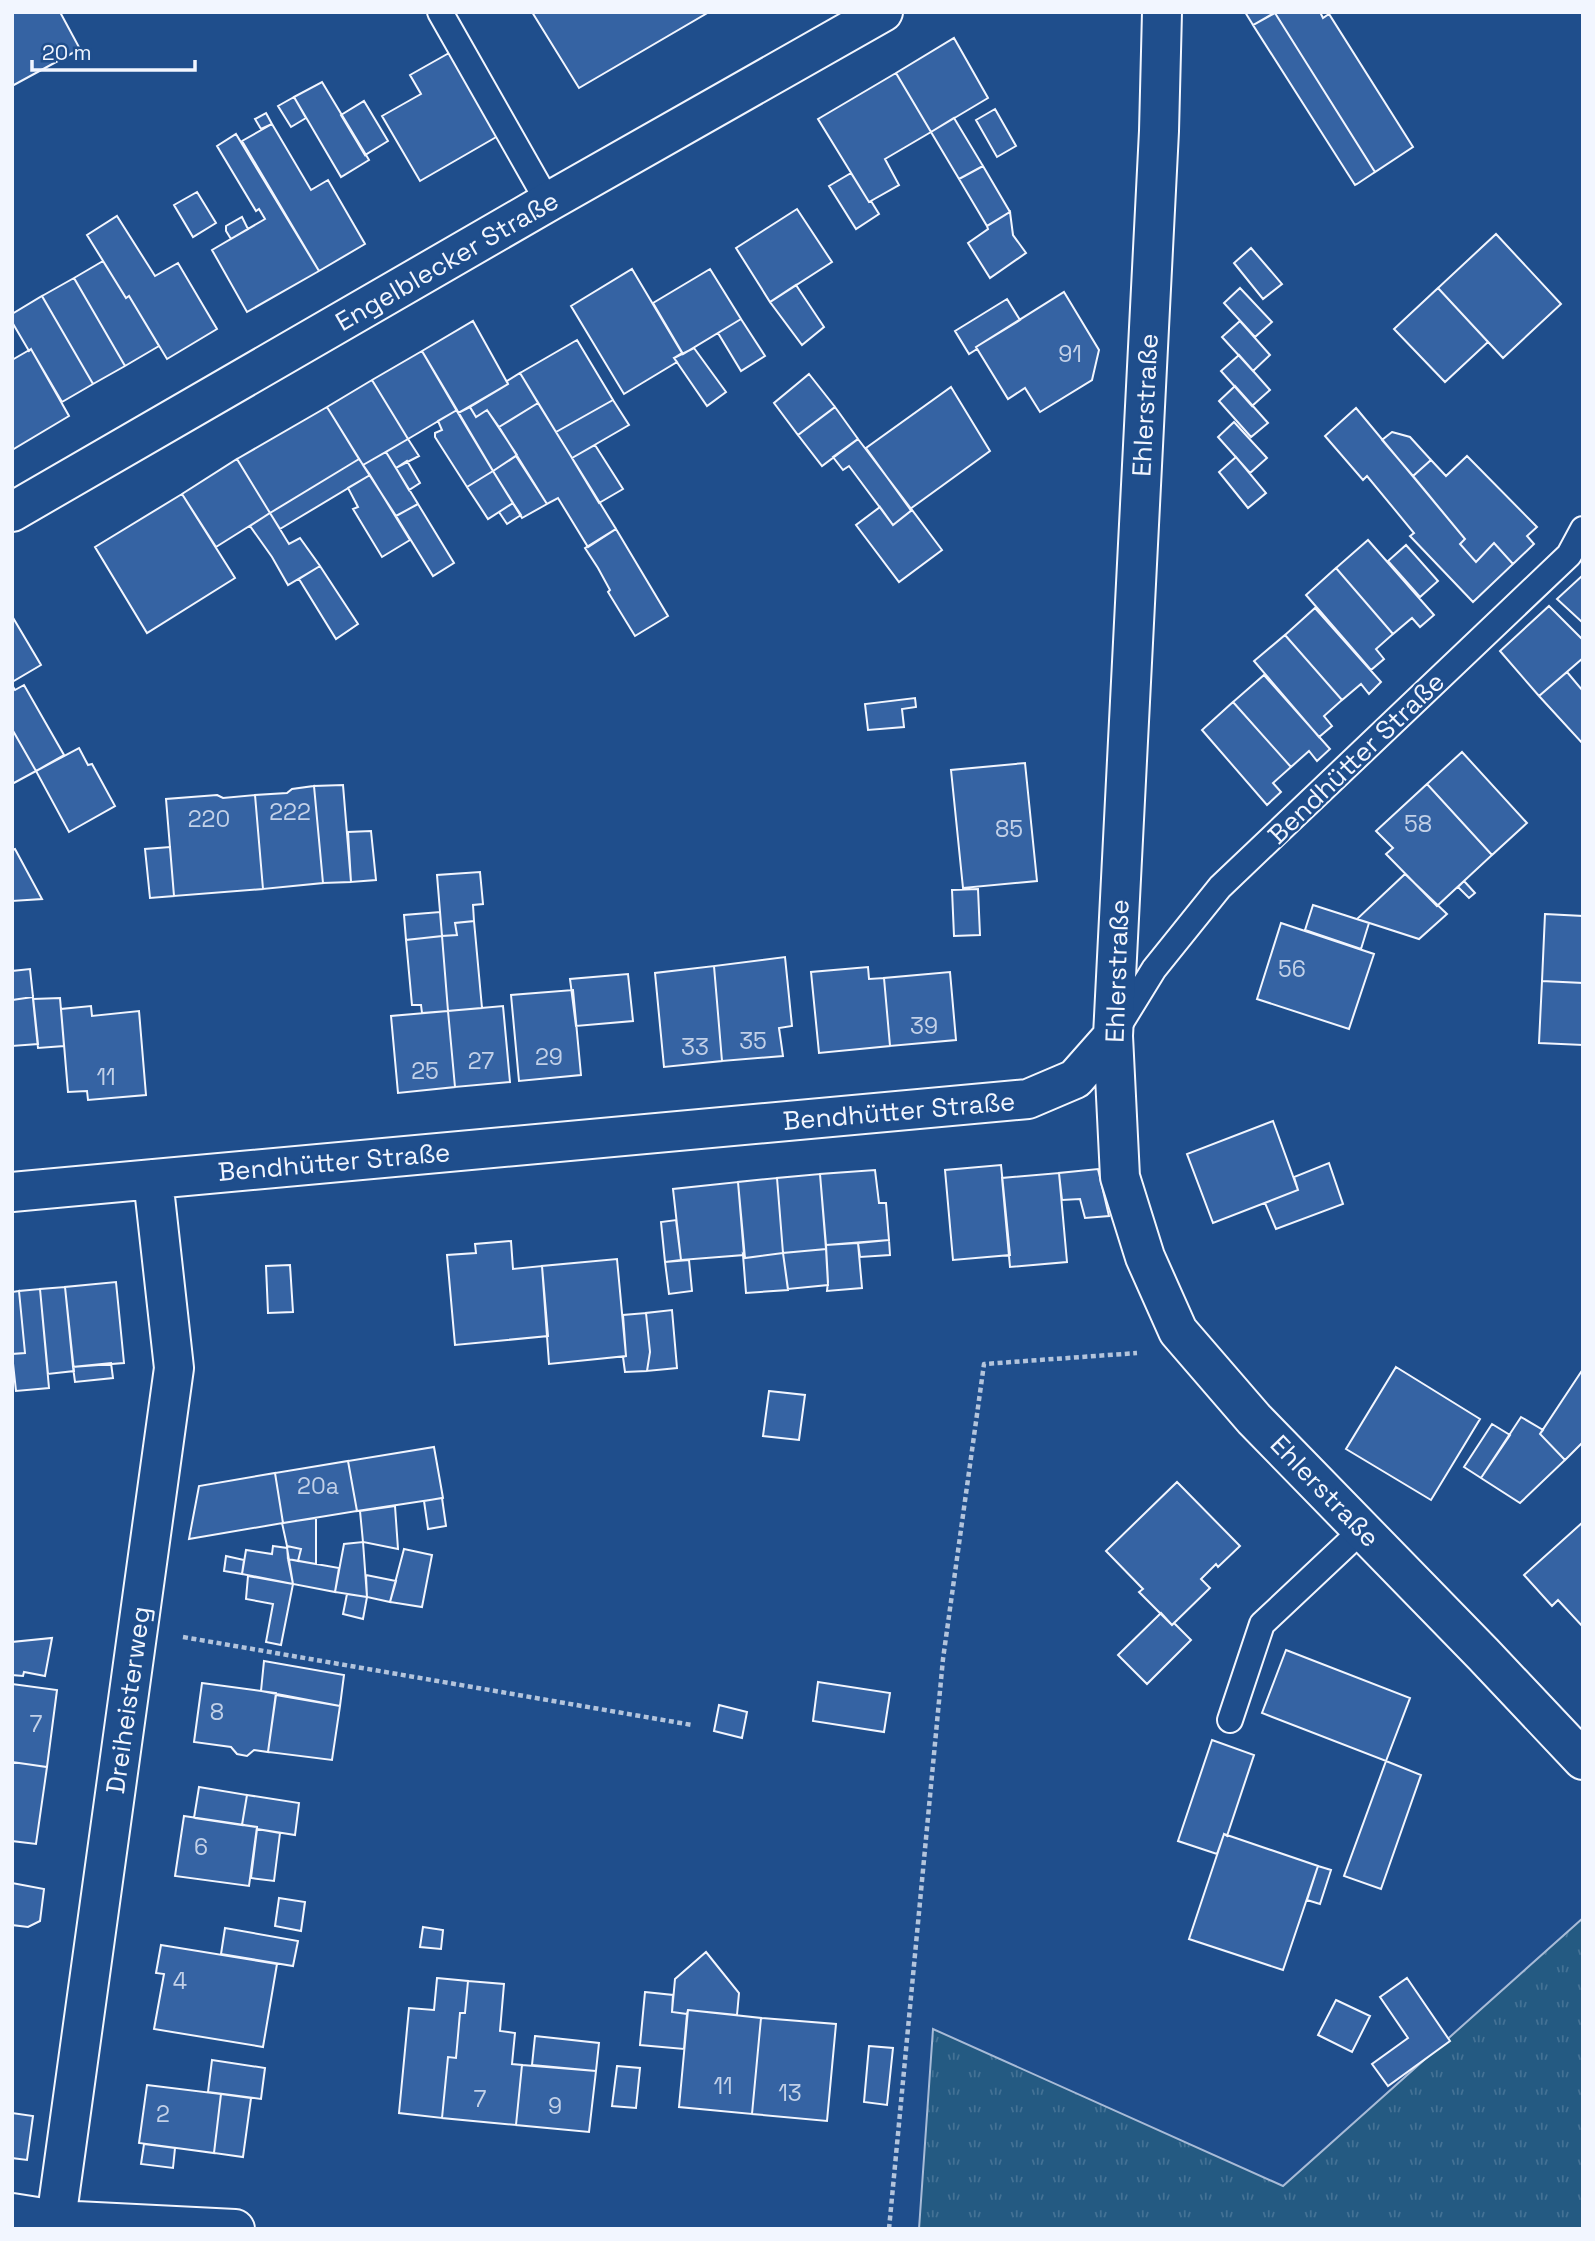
<svg xmlns="http://www.w3.org/2000/svg" width="1595" height="2241" font-family="'Space Grotesk',sans-serif">
  <style>
    .grass { fill: url(#grass-tufts); stroke: #a8bbd7; stroke-width: 2 }
    .building { fill: #3563a3; stroke: #f2f6ff; stroke-width: 2 }
    .lines { fill: none; stroke-linecap: round; stroke-linejoin: round }
    .service-casing { stroke: #f2f6ff; stroke-width: 28 }
    .minor-casing { stroke: #f2f6ff; stroke-width: 42 }
    .tertiary-casing { stroke: #f2f6ff; stroke-width: 42 }
    .path { stroke: #b3c4dc; stroke-width: 4.5; stroke-dasharray: 5 3.5; stroke-linecap: butt }
    .service { stroke: #1f4e8c; stroke-width: 24 }
    .minor { stroke: #1f4e8c; stroke-width: 38 }
    .tertiary { stroke: #1f4e8c; stroke-width: 38 }
    .labels { text-anchor: middle; stroke-width: 5; stroke-linejoin: round; paint-order: stroke }
    .number-label { font-size: 23px; fill: #c3d1e8 }
    .street-label { font-size: 26px; fill: #f2f6ff; stroke: #1f4e8c }
  </style>
  <defs>
    <pattern id="grass-tufts" width="24" height="20" patternUnits="userSpaceOnUse" patternTransform="scale(1.75)"><rect width="24" height="20" fill="#245a82"/><path d="M3 7l-1-3M5 7V3M7 7l1-3M15 17l-1-3M17 17v-4M19 17l1-3" fill="none" stroke="#447295"/></pattern>
  </defs>
  <rect width="100%" height="100%" fill="#1f4e8c"/>
  <path class="grass" d="M 1583,1918 L 1583,2229 L 919,2229 L 933,2029 L 1283,2186 Z"/>
  <path class="building" d="M 12,12 L 60,12 L 80,49 L 12,86 Z
    M 532,12 L 709,12 L 579,88 Z
    M 1245,12 L 1276,12 L 1253,25 Z
    M 1276,12 L 1320,12 L 1323,18 L 1329,14 L 1413,147 L 1375,172 L 1275,13 Z
    M 1275,13 L 1375,172 L 1357,184 L 1355,185 L 1253,25 Z
    M 954,38 L 988,98 L 931,132 L 896,73 Z
    M 449,53 L 498,136 L 420,181 L 382,116 L 421,94 L 410,75 Z
    M 896,73 L 931,132 L 885,159 L 899,185 L 869,202 L 818,119 Z
    M 322,82 L 369,160 L 341,177 L 294,97 Z
    M 294,97 L 306,118 L 291,127 L 278,106 Z
    M 364,101 L 388,141 L 365,155 L 341,115 Z
    M 995,109 L 1016,146 L 997,157 L 976,120 Z
    M 266,113 L 272,124 L 261,129 L 255,119 Z
    M 954,118 L 983,166 L 959,179 L 931,132 Z
    M 272,124 L 311,190 L 328,180 L 365,244 L 319,271 L 242,141 Z
    M 236,134 L 319,271 L 247,312 L 212,250 L 265,219 L 259,209 L 256,211 L 217,146 Z
    M 983,166 L 1010,212 L 987,226 L 959,179 Z
    M 851,173 L 869,202 L 871,201 L 879,214 L 856,229 L 829,186 Z
    M 197,192 L 216,223 L 193,237 L 174,205 Z
    M 797,209 L 832,262 L 770,302 L 736,248 Z
    M 1010,212 L 1013,235 L 1026,253 L 990,278 L 968,243 L 988,229 L 987,226 Z
    M 117,216 L 155,276 L 178,263 L 217,329 L 167,359 L 129,296 L 126,298 L 87,235 Z
    M 242,217 L 248,229 L 231,239 L 226,231 L 226,226 Z
    M 1496,234 L 1561,304 L 1503,358 L 1438,288 Z
    M 1251,248 L 1282,284 L 1263,299 L 1234,263 Z
    M 103,261 L 126,298 L 129,296 L 159,346 L 125,366 L 74,278 Z
    M 632,269 L 682,353 L 674,358 L 677,362 L 624,394 L 571,306 Z
    M 710,269 L 741,319 L 683,354 L 653,303 Z
    M 74,278 L 125,366 L 93,384 L 42,296 Z
    M 796,285 L 824,327 L 802,345 L 770,302 Z
    M 1240,288 L 1272,322 L 1255,337 L 1224,303 Z
    M 1438,288 L 1488,342 L 1445,382 L 1394,329 Z
    M 1064,292 L 1099,350 L 1092,380 L 1040,412 L 1025,388 L 1008,399 L 976,347 Z
    M 42,296 L 93,384 L 62,402 L 31,349 L 29,351 L 12,322 L 12,314 Z
    M 1007,299 L 1020,320 L 976,347 L 977,349 L 969,354 L 955,331 Z
    M 741,319 L 765,356 L 741,371 L 718,333 Z
    M 473,321 L 508,384 L 458,413 L 422,351 Z
    M 1240,321 L 1270,355 L 1253,371 L 1222,337 Z
    M 577,340 L 613,400 L 556,432 L 520,373 Z
    M 694,348 L 726,392 L 707,406 L 674,358 Z
    M 31,349 L 69,416 L 12,450 L 12,360 Z
    M 422,351 L 457,410 L 408,439 L 372,380 Z
    M 1239,355 L 1270,390 L 1252,406 L 1221,371 Z
    M 520,373 L 538,403 L 499,427 L 487,410 L 476,417 L 470,407 L 508,384 L 507,381 Z
    M 809,374 L 835,407 L 798,435 L 774,403 Z
    M 372,380 L 408,439 L 363,465 L 327,407 Z
    M 1235,386 L 1268,423 L 1251,437 L 1219,401 Z
    M 951,387 L 990,451 L 910,509 L 866,448 Z
    M 613,400 L 629,425 L 572,458 L 556,432 Z
    M 538,403 L 616,529 L 588,547 L 558,498 L 547,504 L 499,427 Z
    M 327,407 L 359,459 L 270,513 L 237,459 Z
    M 470,407 L 476,417 L 487,410 L 517,455 L 493,471 L 458,413 Z
    M 835,407 L 858,439 L 822,466 L 798,435 Z
    M 1356,408 L 1465,539 L 1460,544 L 1476,562 L 1494,543 L 1513,564 L 1473,602 L 1410,536 L 1414,533 L 1367,476 L 1363,480 L 1325,436 Z
    M 457,410 L 493,471 L 467,487 L 435,437 L 435,433 L 442,430 L 438,421 Z
    M 1234,422 L 1267,458 L 1250,473 L 1218,437 Z
    M 1392,432 L 1410,437 L 1431,460 L 1413,476 L 1382,440 Z
    M 408,439 L 419,456 L 396,468 L 386,452 Z
    M 858,439 L 912,510 L 893,525 L 849,466 L 843,470 L 833,457 Z
    M 595,445 L 623,489 L 599,503 L 572,458 Z
    M 386,452 L 418,504 L 396,516 L 363,465 Z
    M 516,456 L 547,504 L 522,518 L 493,471 Z
    M 1467,456 L 1537,527 L 1527,536 L 1534,544 L 1513,564 L 1494,543 L 1476,562 L 1460,544 L 1465,539 L 1413,476 L 1431,460 L 1446,476 Z
    M 1236,457 L 1266,493 L 1248,508 L 1219,472 Z
    M 237,459 L 270,513 L 216,547 L 182,494 Z
    M 359,459 L 370,475 L 280,529 L 270,513 Z
    M 407,461 L 420,483 L 409,490 L 396,468 Z
    M 493,471 L 513,503 L 488,519 L 467,487 Z
    M 370,475 L 410,540 L 382,557 L 353,509 L 358,507 L 348,488 Z
    M 182,494 L 235,578 L 147,633 L 95,547 Z
    M 513,503 L 521,515 L 507,524 L 499,512 Z
    M 418,504 L 454,563 L 433,576 L 396,516 Z
    M 880,507 L 893,525 L 912,510 L 942,550 L 899,582 L 856,525 Z
    M 270,513 L 289,544 L 300,538 L 320,566 L 288,585 L 272,557 L 250,526 Z
    M 616,529 L 668,616 L 635,636 L 608,592 L 610,590 L 598,568 L 585,548 Z
    M 1368,540 L 1434,615 L 1420,627 L 1412,618 L 1393,634 L 1336,568 Z
    M 1406,545 L 1438,581 L 1420,597 L 1388,561 Z
    M 320,566 L 358,624 L 336,639 L 299,579 Z
    M 1336,568 L 1393,634 L 1376,649 L 1384,659 L 1371,670 L 1306,595 Z
    M 1583,575 L 1583,623 L 1557,599 Z
    M 1549,606 L 1583,640 L 1583,658 L 1539,696 L 1500,651 Z
    M 1315,608 L 1381,682 L 1369,694 L 1361,684 L 1342,700 L 1285,635 Z
    M 12,616 L 41,665 L 12,682 Z
    M 1285,635 L 1342,700 L 1324,716 L 1332,726 L 1319,737 L 1254,661 Z
    M 1567,672 L 1583,691 L 1583,744 L 1539,696 Z
    M 1264,675 L 1330,749 L 1317,761 L 1309,751 L 1291,767 L 1233,702 Z
    M 12,685 L 15,690 L 24,685 L 64,755 L 36,771 L 12,729 Z
    M 915,698 L 916,707 L 902,709 L 904,727 L 868,730 L 865,704 Z
    M 1233,702 L 1291,767 L 1273,783 L 1281,792 L 1267,805 L 1202,730 Z
    M 12,729 L 36,771 L 12,784 Z
    M 79,748 L 88,765 L 92,764 L 115,806 L 69,832 L 36,771 Z
    M 1462,752 L 1527,823 L 1492,855 L 1427,784 Z
    M 1025,763 L 1037,881 L 963,888 L 951,770 Z
    M 1427,784 L 1492,855 L 1437,906 L 1386,854 L 1393,848 L 1376,831 Z
    M 343,785 L 351,882 L 323,883 L 314,786 Z
    M 314,786 L 323,883 L 263,889 L 255,795 L 287,793 L 292,789 Z
    M 217,795 L 223,798 L 255,795 L 263,889 L 174,896 L 166,799 Z
    M 371,831 L 376,880 L 351,882 L 348,832 Z
    M 170,847 L 174,896 L 150,898 L 145,849 Z
    M 15,849 L 42,899 L 12,901 L 12,850 Z
    M 480,872 L 483,904 L 473,905 L 474,921 L 455,923 L 457,935 L 442,936 L 437,875 Z
    M 1405,874 L 1447,914 L 1419,939 L 1357,919 Z
    M 1464,881 L 1475,893 L 1469,898 L 1458,887 Z
    M 978,889 L 980,935 L 954,936 L 952,890 Z
    M 1313,905 L 1369,923 L 1361,949 L 1305,930 Z
    M 440,912 L 442,936 L 406,940 L 404,915 Z
    M 1545,914 L 1583,916 L 1583,983 L 1542,981 Z
    M 474,921 L 482,1008 L 448,1011 L 442,936 L 457,935 L 455,923 Z
    M 1281,923 L 1374,954 L 1349,1029 L 1257,999 Z
    M 442,936 L 448,1011 L 422,1013 L 421,1005 L 412,1005 L 406,940 Z
    M 785,957 L 792,1026 L 779,1028 L 783,1056 L 722,1061 L 714,966 Z
    M 714,966 L 722,1061 L 664,1067 L 655,973 Z
    M 868,967 L 869,979 L 884,978 L 890,1046 L 819,1053 L 811,972 Z
    M 30,969 L 33,997 L 12,1000 L 12,971 Z
    M 950,972 L 956,1040 L 890,1046 L 884,978 Z
    M 628,974 L 633,1021 L 576,1026 L 570,979 Z
    M 1542,981 L 1583,983 L 1583,1045 L 1539,1043 Z
    M 573,990 L 581,1075 L 519,1081 L 511,995 Z
    M 33,997 L 38,1044 L 12,1046 L 12,1000 Z
    M 60,998 L 64,1046 L 38,1048 L 33,999 Z
    M 91,1006 L 92,1016 L 139,1011 L 146,1095 L 88,1100 L 87,1091 L 68,1092 L 61,1009 Z
    M 503,1006 L 510,1082 L 455,1087 L 448,1011 Z
    M 448,1011 L 455,1087 L 398,1093 L 391,1016 Z
    M 1273,1121 L 1298,1190 L 1213,1223 L 1187,1154 Z
    M 1329,1163 L 1343,1204 L 1276,1229 L 1265,1203 L 1298,1190 L 1294,1177 Z
    M 1001,1165 L 1010,1255 L 953,1260 L 945,1170 Z
    M 1098,1169 L 1109,1216 L 1085,1218 L 1080,1199 L 1062,1200 L 1059,1173 Z
    M 875,1170 L 879,1203 L 886,1203 L 889,1240 L 826,1245 L 820,1174 Z
    M 1059,1173 L 1067,1262 L 1010,1267 L 1002,1178 Z
    M 820,1174 L 826,1249 L 783,1253 L 777,1178 Z
    M 777,1178 L 783,1253 L 745,1258 L 738,1182 Z
    M 738,1182 L 744,1255 L 681,1260 L 673,1189 Z
    M 676,1220 L 681,1260 L 665,1262 L 661,1222 Z
    M 889,1240 L 890,1255 L 860,1257 L 858,1243 Z
    M 511,1241 L 513,1269 L 542,1266 L 548,1336 L 455,1345 L 447,1255 L 476,1253 L 475,1244 Z
    M 858,1243 L 862,1288 L 827,1291 L 828,1282 L 826,1245 Z
    M 826,1249 L 828,1285 L 788,1289 L 783,1253 Z
    M 783,1253 L 788,1290 L 746,1293 L 743,1255 L 745,1258 Z
    M 617,1259 L 626,1356 L 549,1364 L 542,1266 Z
    M 689,1260 L 692,1291 L 669,1294 L 665,1262 Z
    M 290,1265 L 293,1312 L 268,1313 L 266,1266 Z
    M 116,1282 L 124,1363 L 73,1367 L 65,1287 Z
    M 65,1287 L 74,1371 L 48,1374 L 40,1289 Z
    M 40,1289 L 49,1388 L 16,1391 L 12,1354 L 25,1353 L 19,1291 Z
    M 19,1291 L 25,1353 L 12,1354 L 12,1292 Z
    M 672,1310 L 677,1368 L 647,1371 L 650,1352 L 646,1313 Z
    M 646,1313 L 650,1352 L 647,1371 L 625,1372 L 623,1357 L 626,1356 L 623,1315 Z
    M 111,1363 L 113,1378 L 75,1382 L 73,1367 Z
    M 1396,1367 L 1480,1419 L 1431,1500 L 1346,1449 Z
    M 1583,1369 L 1583,1442 L 1565,1460 L 1540,1434 Z
    M 769,1391 L 805,1395 L 799,1440 L 763,1436 Z
    M 1521,1417 L 1543,1430 L 1540,1434 L 1565,1460 L 1520,1503 L 1481,1478 Z
    M 1492,1424 L 1510,1435 L 1481,1478 L 1464,1467 Z
    M 434,1447 L 443,1498 L 357,1511 L 348,1461 Z
    M 348,1461 L 357,1511 L 283,1523 L 275,1473 Z
    M 275,1473 L 283,1523 L 189,1539 L 199,1486 Z
    M 1177,1482 L 1240,1546 L 1218,1567 L 1216,1564 L 1201,1579 L 1210,1588 L 1172,1625 L 1139,1592 L 1143,1589 L 1106,1551 Z
    M 442,1498 L 446,1526 L 428,1529 L 424,1501 Z
    M 395,1506 L 398,1549 L 363,1542 L 360,1511 Z
    M 316,1518 L 316,1564 L 298,1561 L 301,1549 L 287,1546 L 282,1523 Z
    M 1583,1522 L 1583,1627 L 1558,1600 L 1552,1606 L 1524,1575 Z
    M 363,1542 L 367,1597 L 335,1592 L 344,1544 Z
    M 273,1546 L 287,1548 L 293,1584 L 242,1574 L 246,1550 L 272,1554 Z
    M 287,1546 L 301,1549 L 298,1561 L 288,1559 Z
    M 404,1549 L 432,1555 L 422,1607 L 390,1602 Z
    M 226,1556 L 244,1560 L 242,1574 L 224,1571 Z
    M 288,1559 L 339,1568 L 335,1592 L 293,1584 Z
    M 366,1575 L 396,1581 L 390,1602 L 367,1597 Z
    M 248,1576 L 293,1584 L 281,1645 L 266,1642 L 273,1604 L 246,1599 Z
    M 347,1594 L 367,1597 L 363,1619 L 343,1614 Z
    M 1161,1613 L 1172,1625 L 1174,1623 L 1191,1640 L 1147,1684 L 1118,1655 Z
    M 52,1638 L 45,1676 L 24,1672 L 23,1676 L 12,1675 L 12,1642 Z
    M 1286,1650 L 1410,1698 L 1386,1761 L 1262,1713 Z
    M 264,1661 L 344,1675 L 340,1706 L 261,1691 Z
    M 818,1682 L 890,1693 L 884,1732 L 813,1721 Z
    M 202,1683 L 276,1693 L 268,1752 L 254,1750 L 247,1756 L 237,1754 L 231,1747 L 194,1742 Z
    M 12,1684 L 57,1690 L 47,1767 L 12,1762 Z
    M 276,1695 L 340,1706 L 332,1760 L 268,1752 Z
    M 719,1705 L 747,1712 L 742,1738 L 714,1731 Z
    M 1212,1740 L 1254,1755 L 1227,1836 L 1224,1834 L 1217,1854 L 1178,1841 Z
    M 1386,1761 L 1421,1775 L 1381,1889 L 1344,1876 Z
    M 12,1762 L 47,1767 L 36,1844 L 12,1841 Z
    M 199,1787 L 247,1795 L 242,1825 L 194,1818 Z
    M 247,1795 L 299,1803 L 295,1835 L 257,1829 L 257,1827 L 242,1825 Z
    M 184,1816 L 257,1827 L 249,1886 L 175,1876 Z
    M 257,1829 L 280,1833 L 274,1881 L 251,1878 Z
    M 1224,1834 L 1318,1866 L 1283,1970 L 1189,1939 Z
    M 1318,1866 L 1331,1870 L 1320,1904 L 1307,1900 Z
    M 12,1883 L 44,1889 L 40,1921 L 28,1927 L 12,1925 Z
    M 279,1898 L 305,1902 L 301,1931 L 275,1926 Z
    M 423,1927 L 443,1930 L 441,1949 L 420,1947 Z
    M 225,1928 L 298,1941 L 293,1966 L 221,1954 Z
    M 161,1945 L 277,1964 L 263,2047 L 154,2029 L 164,1974 L 156,1973 Z
    M 706,1952 L 739,1993 L 737,2015 L 688,2010 L 687,2014 L 672,2012 L 675,1979 Z
    M 437,1978 L 468,1981 L 465,2013 L 460,2013 L 456,2058 L 448,2057 L 442,2118 L 399,2113 L 409,2008 L 434,2010 Z
    M 1407,1978 L 1450,2041 L 1388,2086 L 1372,2064 L 1408,2038 L 1380,1997 Z
    M 468,1981 L 504,1984 L 500,2031 L 515,2033 L 512,2064 L 522,2065 L 516,2125 L 442,2118 L 448,2057 L 456,2058 L 460,2013 L 465,2013 Z
    M 645,1992 L 673,1995 L 672,2012 L 687,2014 L 684,2049 L 640,2045 Z
    M 1336,2000 L 1370,2016 L 1352,2052 L 1318,2035 Z
    M 688,2010 L 761,2018 L 752,2114 L 679,2107 Z
    M 761,2018 L 836,2024 L 827,2121 L 752,2114 Z
    M 535,2036 L 599,2043 L 596,2071 L 532,2065 Z
    M 869,2046 L 893,2048 L 887,2105 L 864,2102 Z
    M 212,2060 L 265,2068 L 261,2099 L 208,2092 Z
    M 522,2065 L 596,2071 L 589,2132 L 516,2125 Z
    M 617,2066 L 640,2068 L 636,2108 L 612,2106 Z
    M 147,2085 L 221,2094 L 214,2153 L 139,2143 Z
    M 221,2094 L 251,2098 L 243,2157 L 214,2153 Z
    M 12,2113 L 33,2116 L 27,2160 L 12,2158 Z
    M 144,2144 L 175,2148 L 173,2168 L 141,2164 Z"/>
  <g class="lines">
    <defs>
      <path id="service" d="M 440,12 L 548,202
        M 1117,1029 L 1154,969 L 1220,887 L 1569,555 L 1583,529
        M 1230,1720 L 1262,1624 L 1362,1530"/>
      <path id="minor" d="M 1162,12 L 1159,131 L 1113,1036 L 1120,1177 L 1145,1257 L 1178,1331 L 1254,1419 L 1483,1654 L 1583,1760
        M 12,1192 L 1028,1099 L 1075,1079 L 1113,1036
        M 12,2213 L 56,2220 L 235,2229
        M 56,2220 L 174,1368 L 153,1179"/>
      <path id="tertiary" d="M 12,512 L 548,202 L 883,12"/>
    </defs>
    <use href="#service" class="service-casing"/>
    <use href="#minor" class="minor-casing"/>
    <use href="#tertiary" class="tertiary-casing"/>
    <path class="path" d="M 183,1637 L 692,1725
      M 889,2229 L 943,1659 L 984,1364 L 1137,1353"/>
    <use href="#service" class="service"/>
    <use href="#minor" class="minor"/>
    <use href="#tertiary" class="tertiary"/>
  </g>
  <g class="labels">
    <g class="number-label">
      <text x="1070" y="362">91</text>
      <text x="290" y="820">222</text>
      <text x="209" y="827">220</text>
      <text x="1418" y="832">58</text>
      <text x="1009" y="837">85</text>
      <text x="1292" y="977">56</text>
      <text x="924" y="1034">39</text>
      <text x="753" y="1049">35</text>
      <text x="695" y="1055">33</text>
      <text x="549" y="1065">29</text>
      <text x="481" y="1069">27</text>
      <text x="425" y="1079">25</text>
      <text x="106" y="1085">11</text>
      <text x="318" y="1494">20a</text>
      <text x="217" y="1720">8</text>
      <text x="36" y="1732">7</text>
      <text x="201" y="1855">6</text>
      <text x="180" y="1989">4</text>
      <text x="723" y="2094">11</text>
      <text x="790" y="2101">13</text>
      <text x="480" y="2107">7</text>
      <text x="555" y="2114">9</text>
      <text x="163" y="2122">2</text>
    </g>
    <g class="street-label">
      <text transform="translate(447 261) rotate(-30)" y="9">Engelblecker Straße</text>
      <text transform="translate(1145 405) rotate(-87)" y="9">Ehlerstraße</text>
      <text transform="translate(1356 758) rotate(-44)" y="9">Bendhütter Straße</text>
      <text transform="translate(1117 971) rotate(-88)" y="9">Ehlerstraße</text>
      <text transform="translate(899 1111) rotate(-5)" y="9">Bendhütter Straße</text>
      <text transform="translate(334 1162) rotate(-5)" y="9">Bendhütter Straße</text>
      <text transform="translate(1325 1491) rotate(46)" y="9">Ehlerstraße</text>
      <text transform="translate(128 1700) rotate(-82)" y="9">Dreiheisterweg</text>
    </g>
  </g>
  <rect width="1595" height="2241" fill="none" stroke="#f2f6ff" stroke-width="28"/>
  <path d="M32 60v10h163v-10" fill="none" stroke="#f2f6ff" stroke-width="3.5"/>
  <text x="42" y="60" font-size="21" fill="#f2f6ff" stroke="#1f4e8c" stroke-width="5" paint-order="stroke">20 m</text>
</svg>
